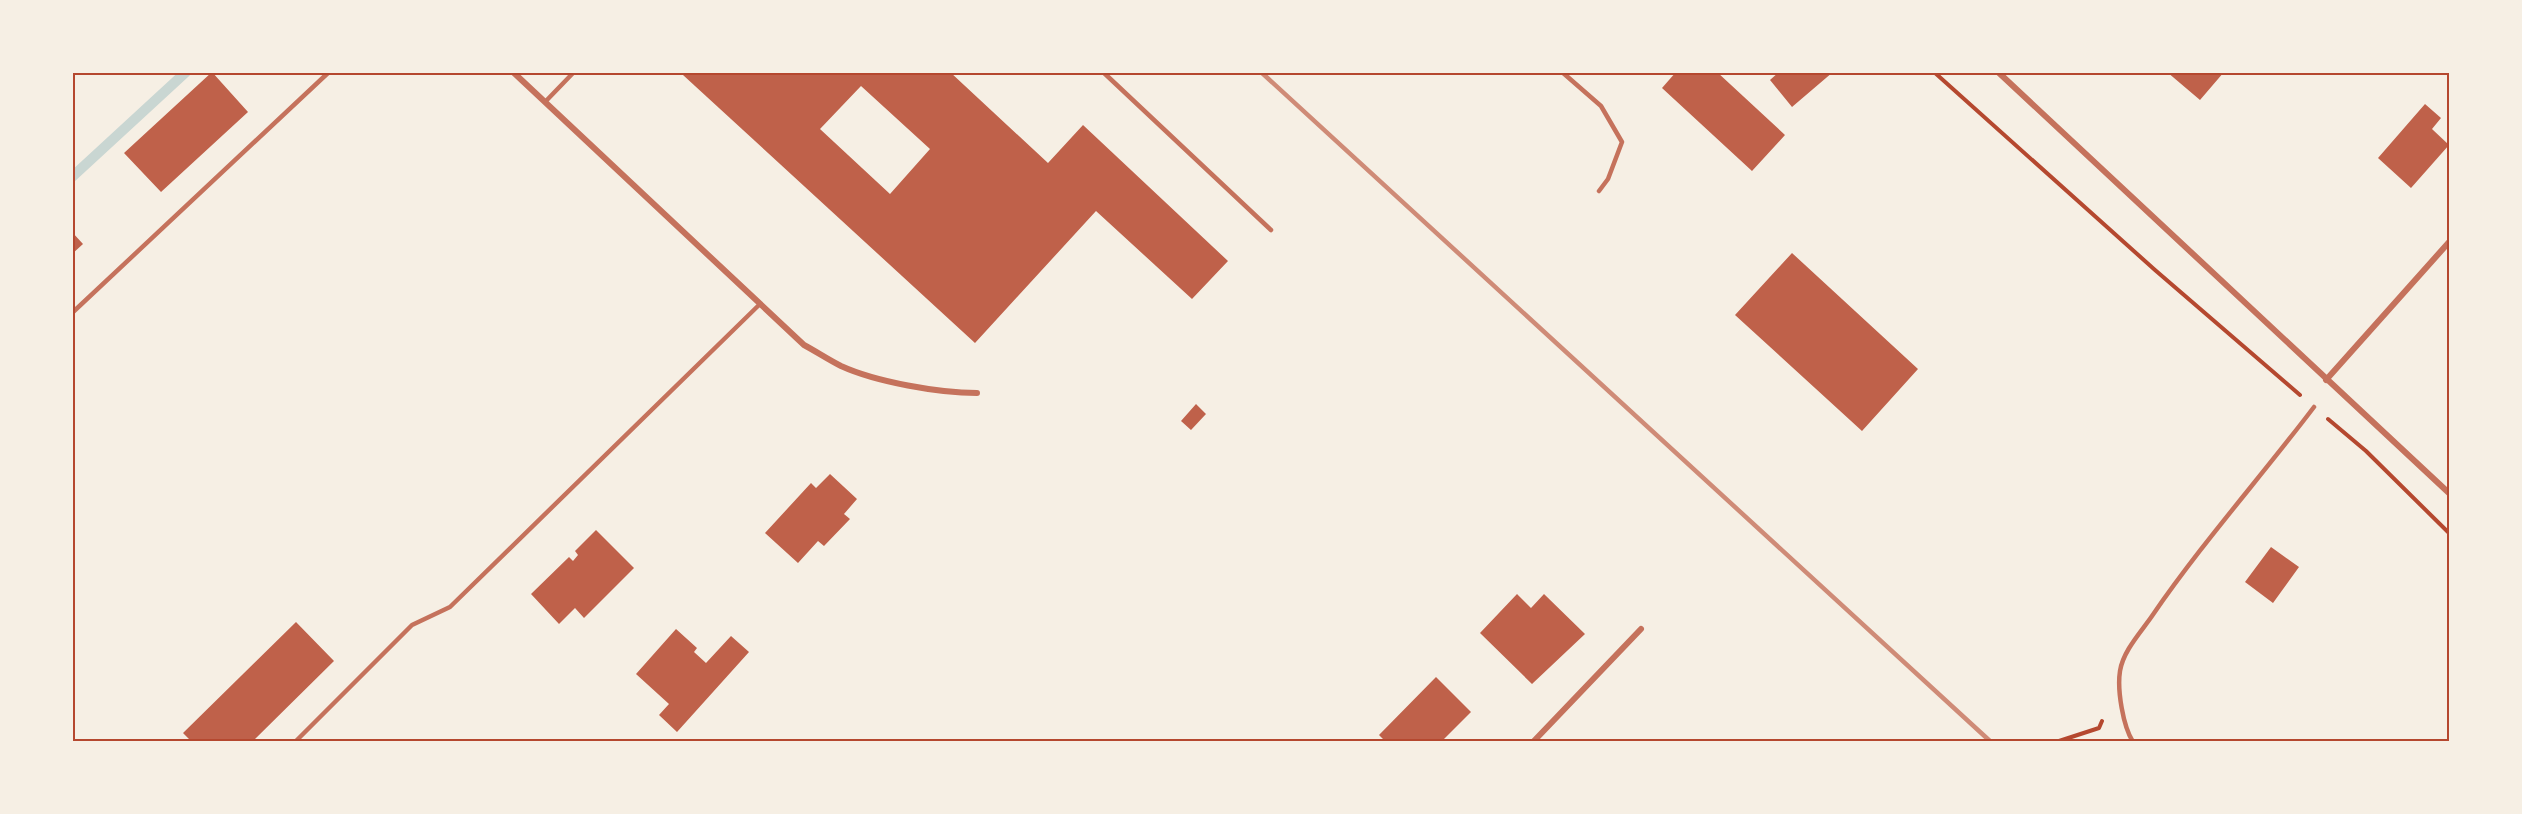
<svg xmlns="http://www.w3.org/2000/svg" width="2522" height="814" font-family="Ubuntu,sans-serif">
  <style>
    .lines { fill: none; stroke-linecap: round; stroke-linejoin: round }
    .stream { stroke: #c9d6d2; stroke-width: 10 }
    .building { fill: #bf614a; fill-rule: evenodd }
    .path { stroke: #b5482f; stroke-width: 4 }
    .service { stroke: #c5725c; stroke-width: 4.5 }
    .minor { stroke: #c5725c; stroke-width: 6 }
    .rail { stroke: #cf8b77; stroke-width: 4.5 }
    .neatline { fill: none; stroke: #b5482f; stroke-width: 2 }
  </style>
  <rect width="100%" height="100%" fill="#f6efe4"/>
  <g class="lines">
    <path class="stream" d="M 72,177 L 186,72"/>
  </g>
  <path class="building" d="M 212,72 L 248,112 L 161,192 L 124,153 Z
    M 686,72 L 950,72 L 1048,163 L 1083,125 L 1228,261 L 1192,299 L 1096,211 L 975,343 L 683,75 ZM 861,86 L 930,149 L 890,194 L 820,129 Z
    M 1676,72 L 1717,72 L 1785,135 L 1752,171 L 1662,88 Z
    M 1779,72 L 1833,72 L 1792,107 L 1770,80 Z
    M 2167,72 L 2224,72 L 2200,100 Z
    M 2425,104 L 2441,118 L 2432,129 L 2449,145 L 2411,188 L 2378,158 Z
    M 72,232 L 83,244 L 72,254 Z
    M 1792,253 L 1918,369 L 1862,431 L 1735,315 Z
    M 1196,404 L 1206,414 L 1191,430 L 1181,421 Z
    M 830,474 L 857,499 L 844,514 L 850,519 L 824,546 L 818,541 L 798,563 L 765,533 L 811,483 L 816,488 Z
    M 596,530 L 634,568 L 584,618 L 575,608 L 559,624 L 531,594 L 569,557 L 573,561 L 578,555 L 575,551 Z
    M 2271,547 L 2299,567 L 2273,603 L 2245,582 Z
    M 1517,594 L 1531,608 L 1544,594 L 1585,634 L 1532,684 L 1480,633 Z
    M 296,622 L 334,661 L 252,742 L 192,742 L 183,733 Z
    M 676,629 L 697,648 L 694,652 L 706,663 L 731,636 L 749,652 L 677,732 L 659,715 L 669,704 L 636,674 Z
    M 1436,677 L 1471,712 L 1441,742 L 1386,742 L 1379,735 Z"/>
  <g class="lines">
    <path class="path" d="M 1934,72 L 2155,270 L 2300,395
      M 2328,419 L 2366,451 L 2450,534
      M 2056,742 L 2099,728 L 2102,721"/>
    <path class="service" d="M 1103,72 L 1271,230
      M 1562,72 L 1601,106 L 1622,142 L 1608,179 L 1599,191
      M 545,102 L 574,72
      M 72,313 L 329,72
      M 295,742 L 412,625 L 450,607 L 760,304
      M 2133,742 C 2123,726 2117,690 2120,671 C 2123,651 2141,632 2152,616 C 2202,543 2261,477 2314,407"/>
    <path class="minor" d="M 513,72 L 804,345 C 817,352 829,360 841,366 C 876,382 939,393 977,393
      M 1998,72 L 2450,494
      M 2326,380 L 2450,241
      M 1533,742 L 1641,629"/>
    <path class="rail" d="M 1261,72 L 1991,742"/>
  </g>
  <rect width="2522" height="814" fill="none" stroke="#f6efe4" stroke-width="147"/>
  <rect x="74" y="74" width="2374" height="666" class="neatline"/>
</svg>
